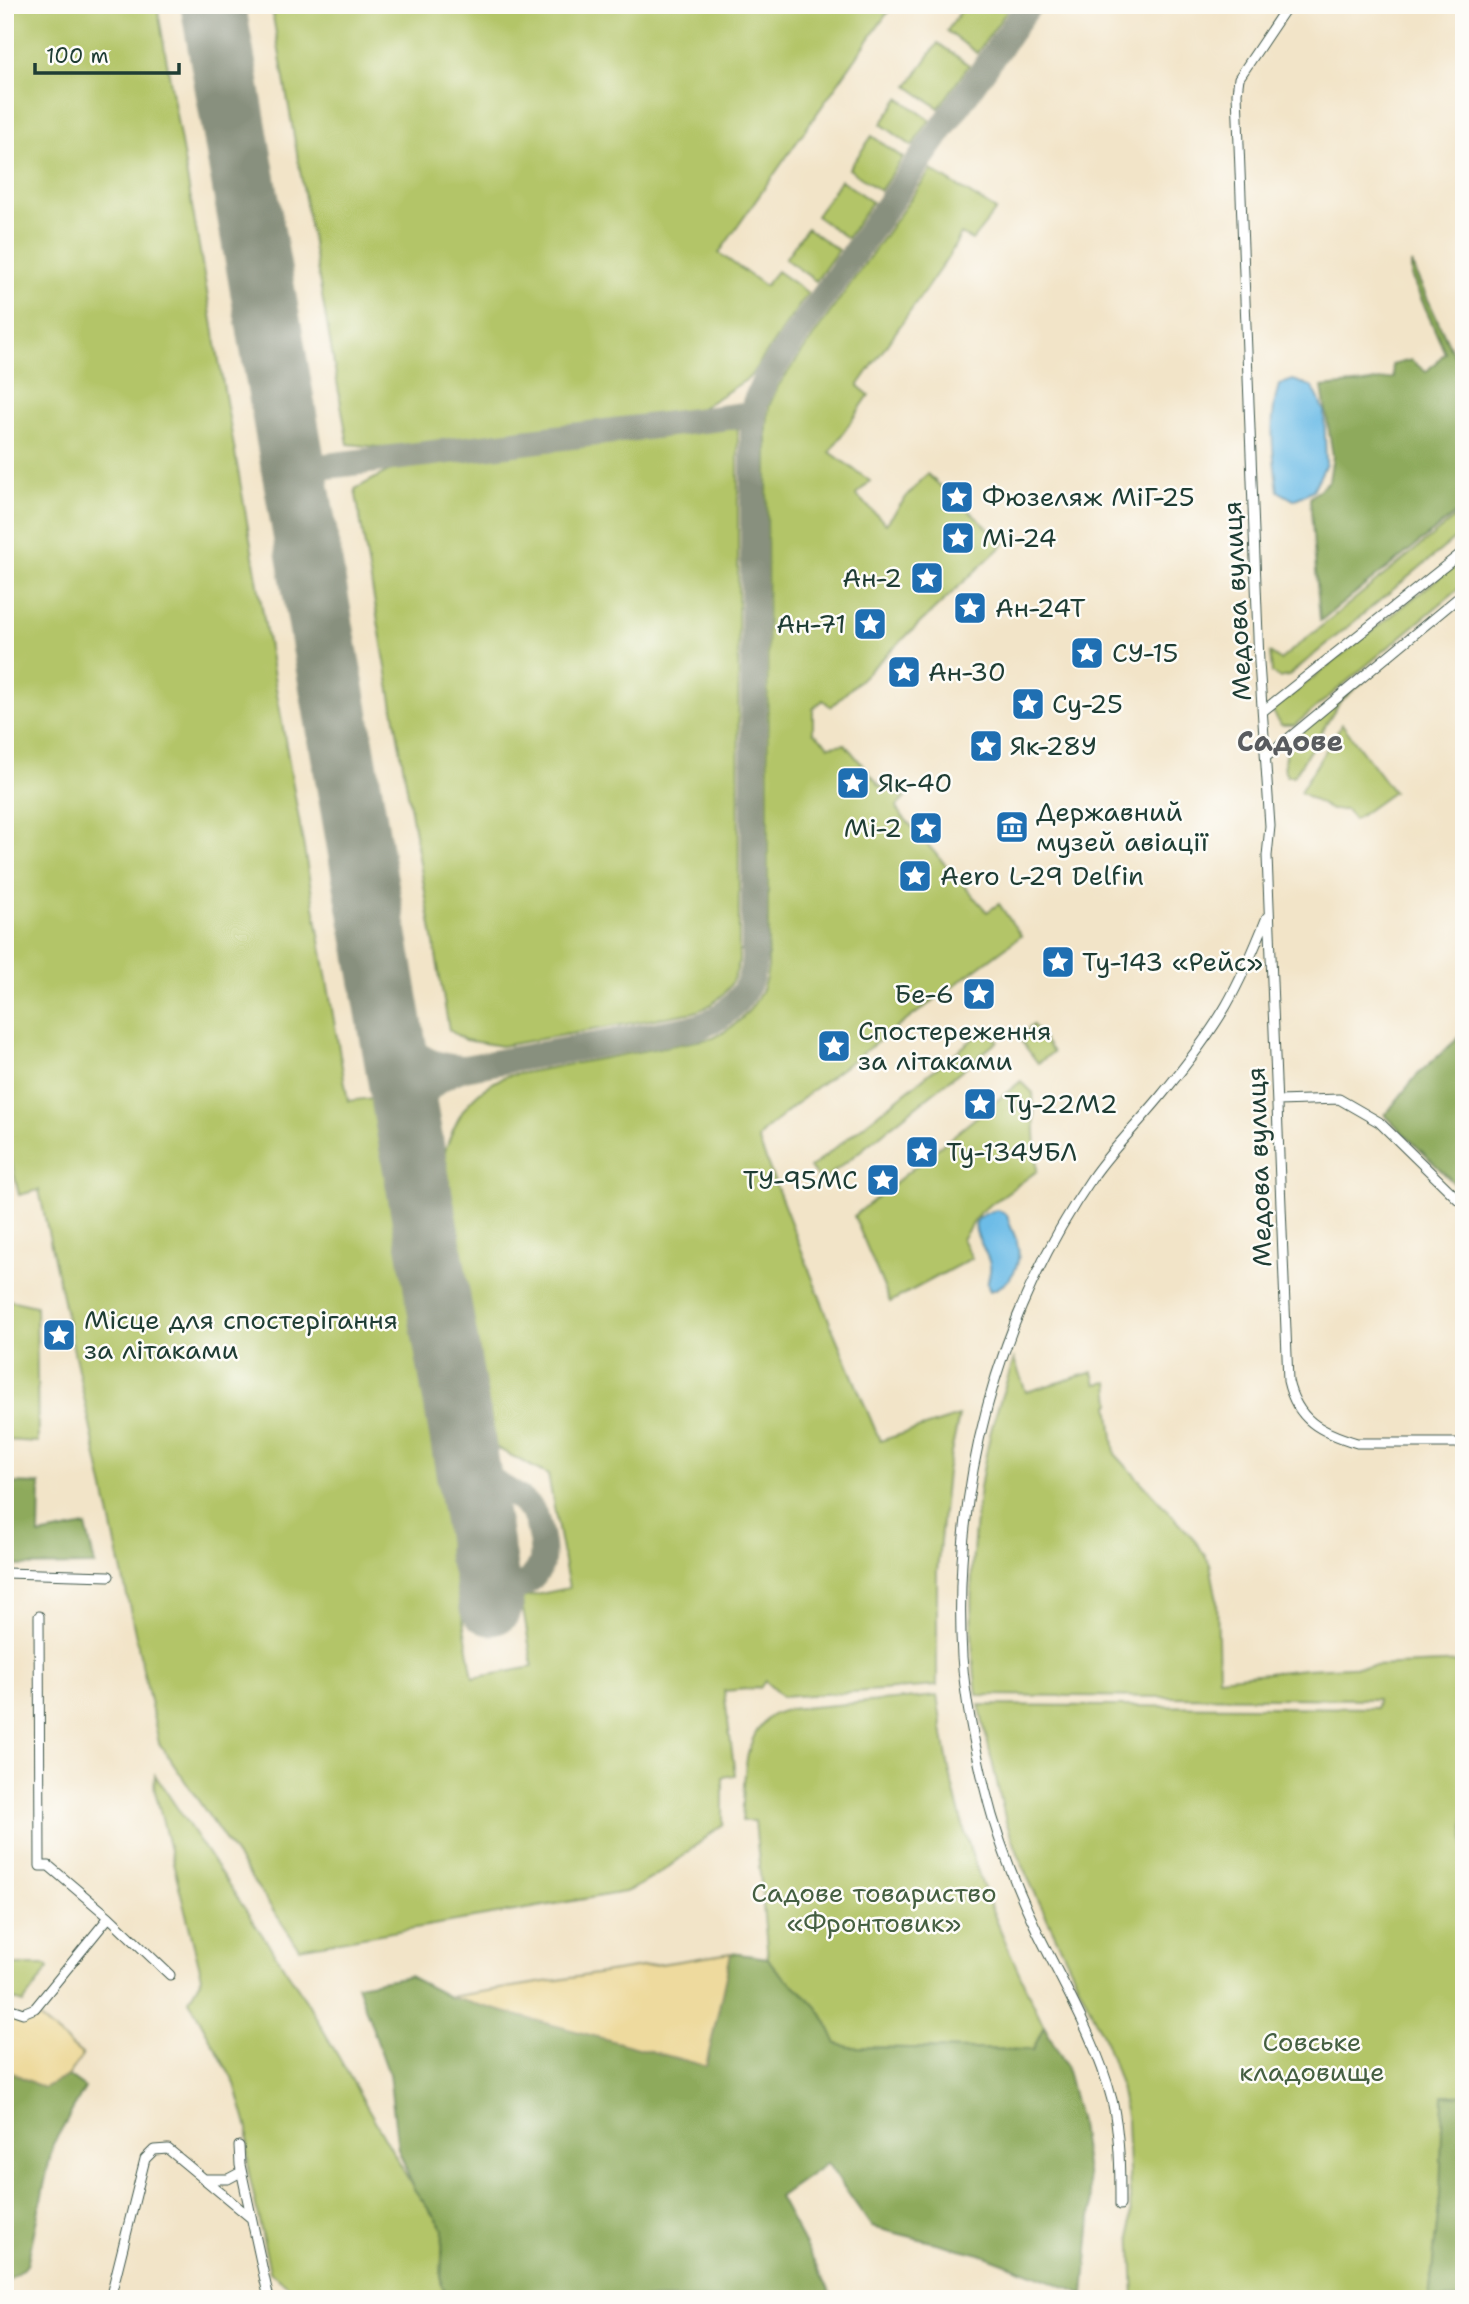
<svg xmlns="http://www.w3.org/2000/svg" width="1469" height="2304" font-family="'Shantell Sans',sans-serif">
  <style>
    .green { fill: #b3c568; stroke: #69814e; stroke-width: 2 }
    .forest { fill: #8eaa5c; stroke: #567448; stroke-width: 2 }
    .sand { fill: #eeda9e; stroke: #868c69; stroke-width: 2 }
    .water { fill: #6cbce7; stroke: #467c8e; stroke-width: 2 }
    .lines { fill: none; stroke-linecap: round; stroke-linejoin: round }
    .taxiway { stroke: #88907e; stroke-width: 26 }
    .runway { stroke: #88907e; stroke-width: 65 }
    .street-casing { stroke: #3f564a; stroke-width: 11 }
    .street { stroke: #fff; stroke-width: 9 }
    .labels { text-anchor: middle; stroke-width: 5; stroke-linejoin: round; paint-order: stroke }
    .poi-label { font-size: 26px; fill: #1f3d34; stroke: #fdfcf7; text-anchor: start }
    .street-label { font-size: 26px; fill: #1f3d34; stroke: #fdfcf7 }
    .park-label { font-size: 26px; fill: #445f41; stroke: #fdfcf7 }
    .neighbourhood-label { font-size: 28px; font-weight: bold; fill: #595c5f; stroke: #fdfcf7 }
  </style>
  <rect width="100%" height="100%" fill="#fdfcf7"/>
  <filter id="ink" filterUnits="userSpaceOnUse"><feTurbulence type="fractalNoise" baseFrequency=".0143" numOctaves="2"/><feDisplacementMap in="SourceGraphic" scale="14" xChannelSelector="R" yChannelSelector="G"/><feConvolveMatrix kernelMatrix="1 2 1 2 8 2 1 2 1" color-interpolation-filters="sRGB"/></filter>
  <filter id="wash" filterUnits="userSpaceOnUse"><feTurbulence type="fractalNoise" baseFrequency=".00686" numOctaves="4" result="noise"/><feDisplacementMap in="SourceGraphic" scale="28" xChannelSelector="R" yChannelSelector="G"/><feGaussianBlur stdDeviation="1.57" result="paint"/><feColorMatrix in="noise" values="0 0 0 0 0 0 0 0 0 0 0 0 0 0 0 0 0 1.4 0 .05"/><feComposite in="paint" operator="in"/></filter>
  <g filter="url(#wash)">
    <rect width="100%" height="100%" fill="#f2e4c8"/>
    <path class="green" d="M 5,5 L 157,5 L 348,1101 L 372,1098 L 473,1678 L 533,1667 L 521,1598 L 569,1588 L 548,1475 L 495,1447 L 444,1154 C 457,1115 468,1094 506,1076 L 713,1038 C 742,1024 764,999 768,967 L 767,427 L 769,406 L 778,386 L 931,170 L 996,210 L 972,240 L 961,234 L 949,256 L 858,386 L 869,395 L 830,452 L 870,481 L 856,495 L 886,524 L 908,495 L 927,474 L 1005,543 L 831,707 L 823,700 L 813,709 L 813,732 L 829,746 L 845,744 L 880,786 L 906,797 L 897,806 L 898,811 L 987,912 L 999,904 L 1021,936 L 815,1088 L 762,1133 L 758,1139 L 832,1328 L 880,1441 L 959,1416 L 947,1472 L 937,1572 L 937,1686 L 782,1697 L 765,1681 L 760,1688 L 724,1691 L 735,1775 L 723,1777 L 723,1824 C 692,1848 661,1877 625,1892 L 299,1948 L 159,1743 L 39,1190 L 19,1195 L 5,1134 Z
      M 271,5 L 893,5 L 719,253 L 765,286 L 777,271 L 808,293 L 749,378 L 698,410 L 389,448 L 348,444 Z
      M 965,5 L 999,5 L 1007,11 L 977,53 L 947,31 Z
      M 938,43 L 969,65 L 939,108 L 908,86 Z
      M 899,98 L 930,120 L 912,146 L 881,124 Z
      M 872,136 L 903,158 L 880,191 L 849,169 Z
      M 841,180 L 872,202 L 847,238 L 816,216 Z
      M 807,228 L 838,250 L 816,281 L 785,259 Z
      M 738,427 L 739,960 C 736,985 719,1004 695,1012 L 501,1046 L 465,1040 L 449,1030 L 355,489 L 392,469 Z
      M 1464,510 L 1464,531 L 1288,676 L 1280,678 L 1272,673 L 1270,653 L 1280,660 Z
      M 1464,558 L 1464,584 L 1295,725 L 1281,725 L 1272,710 Z
      M 1365,680 L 1340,702 L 1294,776 L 1287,776 C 1280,765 1287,748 1292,737 Z
      M 1342,724 L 1393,792 L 1354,820 L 1346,810 L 1331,810 L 1300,792 Z
      M 1033,1025 L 1053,1052 L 1038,1063 L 1018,1037 Z
      M 987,1028 L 998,1041 L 821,1182 L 810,1168 Z
      M 1021,1081 L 1033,1093 L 1037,1171 L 980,1212 L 962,1239 L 972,1258 L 890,1302 L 854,1216 Z
      M 5,1299 L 36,1306 L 38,1442 L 5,1440 Z
      M 1014,1359 L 1026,1392 L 1093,1372 L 1096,1384 L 1109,1382 L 1111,1404 L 1109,1405 L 1115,1454 L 1196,1541 L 1210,1564 L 1217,1600 L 1219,1678 L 1305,1669 L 1464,1662 L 1464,1945 L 1454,1970 L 1464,1974 L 1464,2096 L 1444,2095 L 1440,2197 L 1429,2299 L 1134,2299 L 1127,2121 L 1119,2082 L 1105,2040 L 1027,1876 L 1006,1822 L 979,1705 L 1376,1708 L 1377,1699 L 977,1695 C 966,1610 971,1519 990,1435 C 996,1410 1006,1384 1014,1359 Z
      M 937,1696 C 942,1727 946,1760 954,1791 C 973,1873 1008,1951 1044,2026 L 1033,2050 L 849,2047 L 837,2044 C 830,2031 825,2016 815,2005 C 802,1989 776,1975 768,1958 L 755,1821 L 742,1821 C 745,1788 740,1741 769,1717 C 774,1713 783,1711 789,1709 Z
      M 155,1775 L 306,2000 L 414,2189 L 443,2229 L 441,2285 L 452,2299 L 305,2299 L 270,2272 L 248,2169 L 248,2129 L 235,2084 L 189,2000 L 202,1977 L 154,1787 Z
      M 5,1965 L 46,1965 L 49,1968 L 23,2003 L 5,1997 Z"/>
    <path class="forest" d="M 1411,263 L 1464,377 L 1464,507 L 1320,621 L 1310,498 L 1329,481 L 1333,456 L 1322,387 L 1364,383 L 1394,378 L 1392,365 L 1411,360 L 1426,372 L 1445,353 L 1411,276 Z
      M 1464,1033 L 1464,1193 L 1385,1115 L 1418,1074 Z
      M 5,1483 L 40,1484 L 39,1535 L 86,1526 L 95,1565 L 5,1566 Z
      M 731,1953 L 768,1958 C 777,1975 802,1989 815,2005 C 825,2016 831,2031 837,2044 L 849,2047 L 1033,2050 L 1044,2026 L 1066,2066 L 1079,2118 L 1092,2207 L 1084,2294 L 980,2254 L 872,2227 L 827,2163 L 779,2197 L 834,2299 L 452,2299 L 441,2285 L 443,2229 L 414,2189 L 398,2149 L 389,2074 L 357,1985 L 409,1976 L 449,1997 L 706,2066 Z
      M 5,2069 L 43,2088 L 68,2076 L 85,2088 L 53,2144 L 27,2265 L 5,2283 Z
      M 1443,2095 L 1464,2096 L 1464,2299 L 1429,2299 L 1440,2197 Z"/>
    <path class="sand" d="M 731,1953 L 706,2066 L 449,1997 Z
      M 5,2012 L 27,2020 L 36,2016 L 83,2055 L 68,2076 L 43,2088 L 5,2069 Z"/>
    <path class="water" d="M 1293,380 L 1311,386 L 1317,395 L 1324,411 L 1326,464 L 1313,490 L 1294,500 L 1278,491 C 1273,456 1268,419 1279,385 Z
      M 998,1210 L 1007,1215 C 1009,1224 1014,1233 1017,1242 C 1023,1264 1011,1285 990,1291 C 984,1282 992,1275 990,1265 C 986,1243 955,1218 998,1210 Z"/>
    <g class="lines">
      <path class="taxiway" d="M 294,470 L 753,414
        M 388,1011 C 402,1049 423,1067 464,1068
        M 414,1163 C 409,1116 414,1085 464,1068 L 698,1027 C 728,1017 752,992 754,960 L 753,427 L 755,403 L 766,378 L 1029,5
        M 462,1436 C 467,1450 474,1466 486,1477 C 502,1490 531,1499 537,1522 C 540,1533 545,1552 541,1564 C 527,1601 468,1597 461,1557 C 458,1541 466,1530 470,1515 C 471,1509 471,1501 472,1494"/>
      <path class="runway" d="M 213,5 L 491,1603"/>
    </g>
  </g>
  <g filter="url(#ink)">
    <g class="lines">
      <defs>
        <path id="street" d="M 1288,5 L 1239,78 L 1237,93 L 1259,662 L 1270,826 L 1267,856 L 1288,1381 C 1297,1420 1320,1432 1357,1443 L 1464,1443
          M 1263,711 L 1464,551
          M 1266,757 L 1464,593
          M 1278,1101 L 1339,1099 L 1379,1122 L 1464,1205
          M 5,1573 L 109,1576
          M 39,1616 L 40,1866 L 49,1866 L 109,1917 L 170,1975
          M 5,2007 L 23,2013 L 35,2008 L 109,1917
          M 239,2146 L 240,2165 L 269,2299
          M 204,2179 L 228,2179 L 241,2172
          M 1120,2205 C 1120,2171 1120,2134 1112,2100 C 1097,2041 1065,1988 1038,1933 C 1016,1887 997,1839 985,1789 C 975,1746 965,1701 962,1657 C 952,1488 996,1318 1092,1178 C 1112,1149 1138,1124 1160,1097 C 1183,1069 1207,1039 1226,1006 C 1242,978 1255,947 1267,917
          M 110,2299 L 145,2159 L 154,2150 L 168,2149 L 251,2218"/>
      </defs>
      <use href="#street" class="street-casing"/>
      <use href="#street" class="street"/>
    </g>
  </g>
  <defs>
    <symbol id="sight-square" viewBox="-11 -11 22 22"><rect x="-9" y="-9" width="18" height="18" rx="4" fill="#1f6fb2" stroke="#fdfcf7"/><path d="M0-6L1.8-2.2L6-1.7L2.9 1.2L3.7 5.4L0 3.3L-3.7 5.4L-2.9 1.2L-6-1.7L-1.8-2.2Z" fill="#fff"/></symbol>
    <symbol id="museum-square" viewBox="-11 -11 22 22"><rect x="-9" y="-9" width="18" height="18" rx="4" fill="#1f6fb2" stroke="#fdfcf7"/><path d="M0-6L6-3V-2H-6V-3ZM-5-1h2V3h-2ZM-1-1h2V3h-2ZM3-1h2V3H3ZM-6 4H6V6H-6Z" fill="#fff"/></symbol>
  </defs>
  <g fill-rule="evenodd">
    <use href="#sight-square" x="938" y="478" width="38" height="38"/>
    <use href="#sight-square" x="939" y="519" width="38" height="38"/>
    <use href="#sight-square" x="908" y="559" width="38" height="38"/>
    <use href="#sight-square" x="951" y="589" width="38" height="38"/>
    <use href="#sight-square" x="851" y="605" width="38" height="38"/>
    <use href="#sight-square" x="1068" y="634" width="38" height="38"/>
    <use href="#sight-square" x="885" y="653" width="38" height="38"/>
    <use href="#sight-square" x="1009" y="685" width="38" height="38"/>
    <use href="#sight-square" x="967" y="727" width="38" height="38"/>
    <use href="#sight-square" x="834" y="764" width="38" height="38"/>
    <use href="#museum-square" x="993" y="808" width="38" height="38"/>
    <use href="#sight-square" x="907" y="809" width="38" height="38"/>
    <use href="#sight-square" x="896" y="857" width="38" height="38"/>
    <use href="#sight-square" x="1039" y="943" width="38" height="38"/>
    <use href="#sight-square" x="960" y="975" width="38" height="38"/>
    <use href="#sight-square" x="815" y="1027" width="38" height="38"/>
    <use href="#sight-square" x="961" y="1085" width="38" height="38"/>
    <use href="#sight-square" x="903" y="1133" width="38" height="38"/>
    <use href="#sight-square" x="864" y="1161" width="38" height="38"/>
    <use href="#sight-square" x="40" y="1316" width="38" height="38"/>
  </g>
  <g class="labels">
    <g class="poi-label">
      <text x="982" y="506">Фюзеляж МіГ-25</text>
      <text x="982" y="547">Мі-24</text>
      <text x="902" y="587" text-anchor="end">Ан-2</text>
      <text x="995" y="617">Ан-24Т</text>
      <text x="846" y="633" text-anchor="end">Ан-71</text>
      <text x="1112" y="662">СУ-15</text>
      <text x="928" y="681">Ан-30</text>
      <text x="1052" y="713">Су-25</text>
      <text x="1010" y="755">Як-28У</text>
      <text x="878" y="792">Як-40</text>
      <text x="1036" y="821">Державний<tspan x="1036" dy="30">музей авіації</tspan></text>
      <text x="902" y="837" text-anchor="end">Мі-2</text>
      <text x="940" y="885">Aero L-29 Delfin</text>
      <text x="1082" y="971">Ту-143 «Рейс»</text>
      <text x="954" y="1003" text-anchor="end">Бе-6</text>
      <text x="858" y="1040">Спостереження<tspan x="858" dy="30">за літаками</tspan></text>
      <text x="1004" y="1113">Ту-22М2</text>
      <text x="946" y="1161">Ту-134УБЛ</text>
      <text x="858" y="1189" text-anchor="end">ТУ-95МС</text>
      <text x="84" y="1329">Місце для спостерігання<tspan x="84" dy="30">за літаками</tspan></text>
    </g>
    <g class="street-label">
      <text transform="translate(1237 601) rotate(-93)" y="9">Медова вулиця</text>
      <text transform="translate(1259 1167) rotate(-92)" y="9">Медова вулиця</text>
    </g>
    <g class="park-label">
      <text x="874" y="1902">Садове товариство<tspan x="874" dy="30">«Фронтовик»</tspan></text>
      <text x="1312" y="2051">Совське<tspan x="1312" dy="30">кладовище</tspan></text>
    </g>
    <g class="neighbourhood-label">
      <text x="1290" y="751">Садове</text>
    </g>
  </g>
  <rect width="1469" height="2304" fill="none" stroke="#fdfcf7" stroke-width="28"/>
  <path d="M35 63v10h144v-10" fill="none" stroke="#1f3d34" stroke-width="3.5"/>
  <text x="46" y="63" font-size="21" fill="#1f3d34" stroke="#fdfcf7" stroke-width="5" paint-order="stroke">100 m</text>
</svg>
